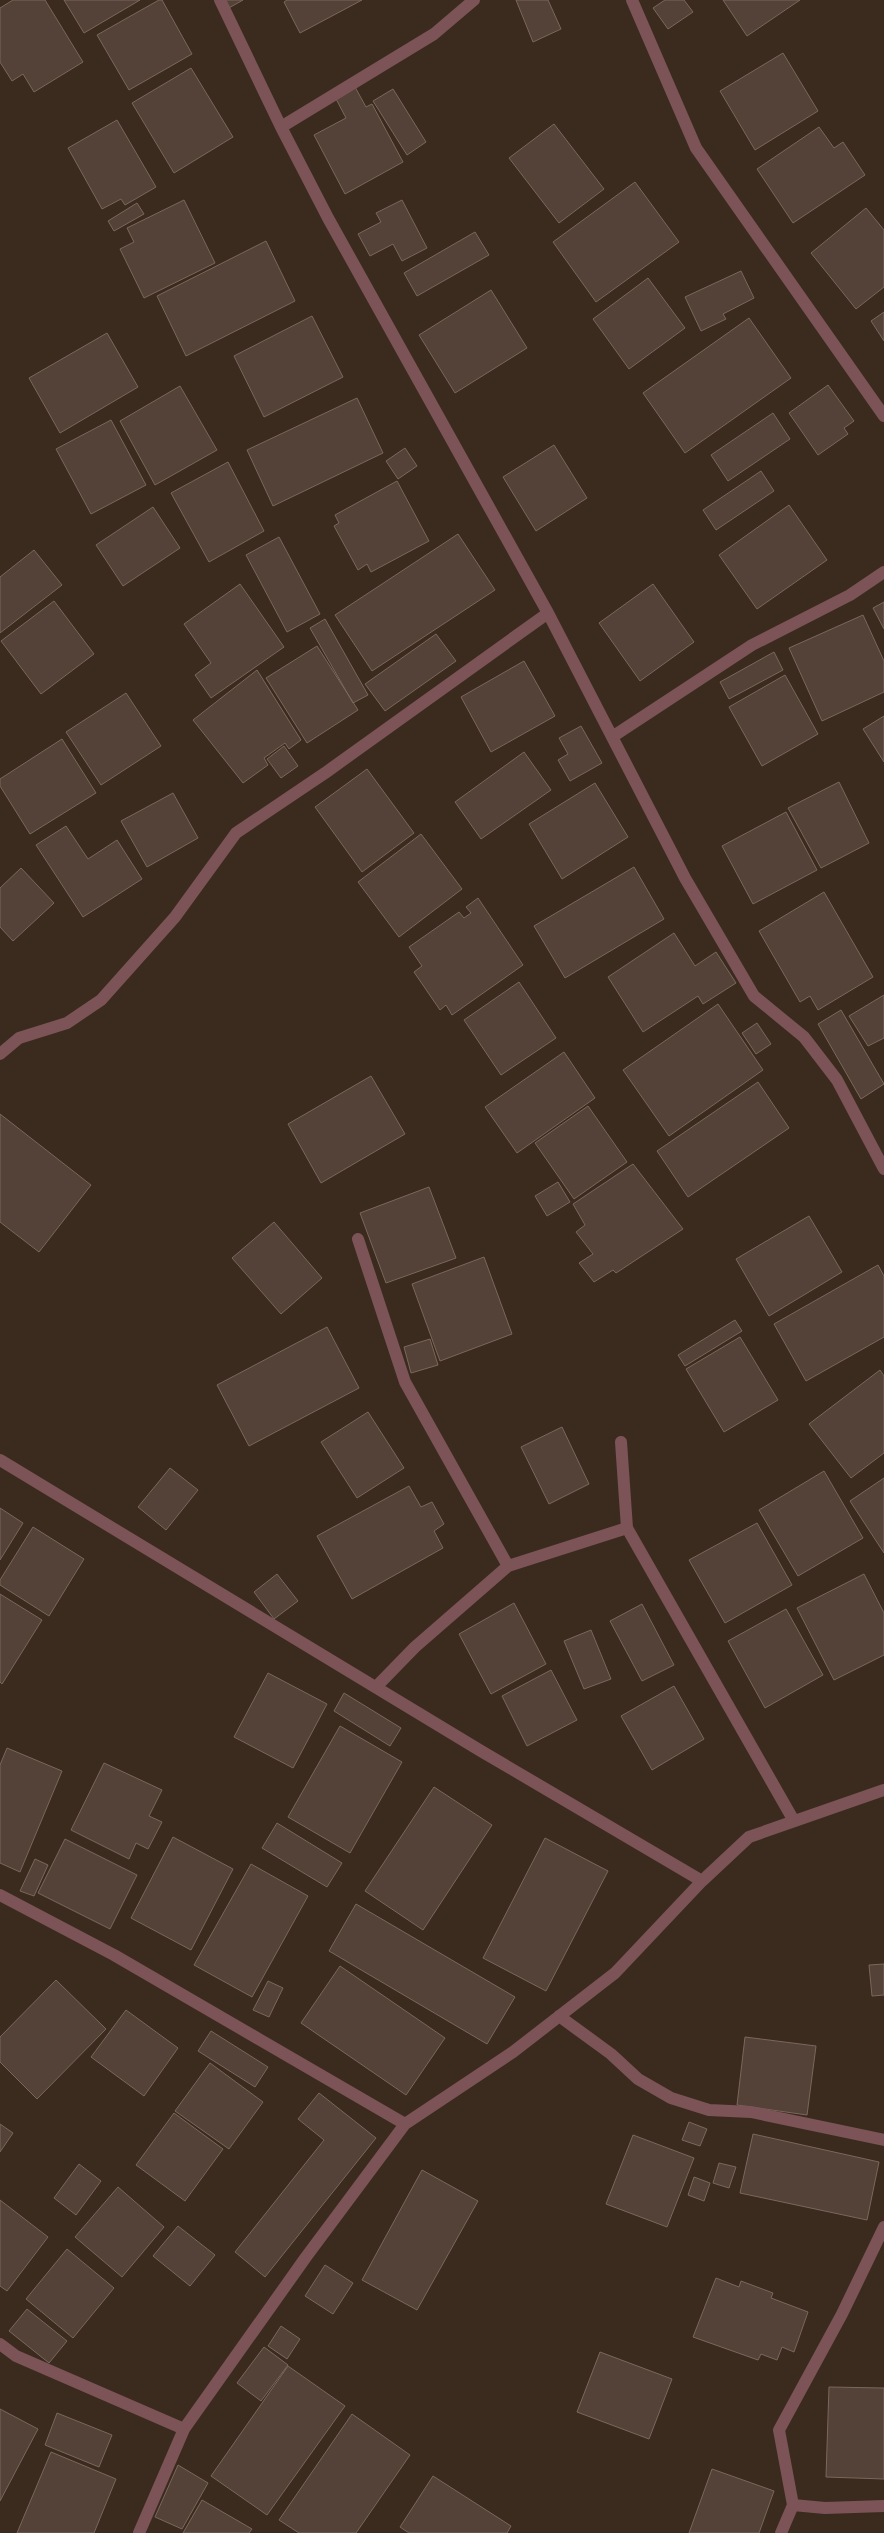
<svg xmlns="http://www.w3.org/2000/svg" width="884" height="2533" font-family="'Work Sans',sans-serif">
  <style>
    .building { fill: #544137; stroke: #7b675c }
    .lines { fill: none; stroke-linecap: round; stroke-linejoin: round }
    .minor { stroke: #7c5457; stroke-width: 12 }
  </style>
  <rect width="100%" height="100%" fill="#3b2b1f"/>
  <path class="building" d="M 13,0 L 45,0 L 83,62 L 34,92 L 23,74 L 12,81 L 0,62 L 0,8 Z
    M 64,0 L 140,0 L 84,33 Z
    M 159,0 L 162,0 L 192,54 L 129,90 L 97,35 Z
    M 222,0 L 243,0 L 227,9 Z
    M 287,0 L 362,0 L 300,33 L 284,2 Z
    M 516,0 L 548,0 L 561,29 L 533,42 Z
    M 665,0 L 684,0 L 693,12 L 668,29 L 653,8 Z
    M 723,0 L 800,0 L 747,36 Z
    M 783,53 L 818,111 L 755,150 L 720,91 Z
    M 191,68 L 233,137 L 174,173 L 132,103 Z
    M 355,87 L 366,107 L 372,104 L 403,162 L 345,194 L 314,135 L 346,118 L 335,97 Z
    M 393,89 L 426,142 L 407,155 L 373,101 Z
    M 117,120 L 156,187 L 125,205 L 121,199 L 102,209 L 68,148 Z
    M 554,124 L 604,189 L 559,223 L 509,158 Z
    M 819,127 L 834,148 L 843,142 L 865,175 L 793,223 L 757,169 Z
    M 635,182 L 679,242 L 596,302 L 553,242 Z
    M 184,200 L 215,263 L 144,298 L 120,249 L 134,242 L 127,228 Z
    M 402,200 L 427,248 L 402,261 L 393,244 L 370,256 L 358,234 L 381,222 L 376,213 Z
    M 137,203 L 144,214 L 114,231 L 108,221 Z
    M 866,208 L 884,230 L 884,287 L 856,309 L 811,253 Z
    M 475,232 L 489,255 L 417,296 L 404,273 Z
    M 266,241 L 295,301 L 186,356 L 157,296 Z
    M 741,271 L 754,298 L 723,314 L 726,319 L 701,331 L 685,297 Z
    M 648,278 L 685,328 L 629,369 L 593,319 Z
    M 491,290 L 527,348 L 455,393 L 419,335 Z
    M 884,312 L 884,341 L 871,321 Z
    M 312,316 L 343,377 L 264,417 L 234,356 Z
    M 749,318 L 791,378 L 685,453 L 643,393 Z
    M 107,333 L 138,387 L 60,433 L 29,378 Z
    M 828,385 L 854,421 L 844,428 L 848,434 L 818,455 L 789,413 Z
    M 180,386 L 217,450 L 155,485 L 120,421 Z
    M 357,398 L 383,453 L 273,506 L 247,450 Z
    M 773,413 L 790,439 L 728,481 L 711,455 Z
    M 111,420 L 146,485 L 91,514 L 56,449 Z
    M 554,445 L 587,498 L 536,531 L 503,477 Z
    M 405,448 L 417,466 L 398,479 L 386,461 Z
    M 228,462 L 264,531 L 209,562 L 171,493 Z
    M 761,471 L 774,491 L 716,530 L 703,510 Z
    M 397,481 L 429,541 L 371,572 L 367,564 L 358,570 L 334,526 L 339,523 L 335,515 Z
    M 789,505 L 827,560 L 757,609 L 719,555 Z
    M 153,507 L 180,548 L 123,586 L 96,545 Z
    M 458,534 L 495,590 L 372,671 L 335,615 Z
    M 279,537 L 320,614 L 287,632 L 246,555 Z
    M 34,550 L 62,585 L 0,633 L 0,577 Z
    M 240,584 L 284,647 L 211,698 L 195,675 L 211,663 L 184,624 Z
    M 653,584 L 694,642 L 640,681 L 599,623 Z
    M 54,601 L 94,654 L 41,694 L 1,641 Z
    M 884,602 L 884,629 L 873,608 Z
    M 863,615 L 884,661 L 884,692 L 822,721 L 789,648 Z
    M 325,619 L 368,695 L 353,703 L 310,628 Z
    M 436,634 L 456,661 L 385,711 L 365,684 Z
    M 317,646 L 358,710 L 307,743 L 266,678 Z
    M 774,652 L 783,670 L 729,699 L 720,682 Z
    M 524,661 L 555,716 L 491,752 L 461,697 Z
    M 257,670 L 301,740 L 289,749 L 285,743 L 264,758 L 268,765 L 243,783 L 193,720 Z
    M 785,675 L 818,734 L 762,766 L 729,707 Z
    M 126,693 L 161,746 L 101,785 L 66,732 Z
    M 884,716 L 884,762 L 863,729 Z
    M 581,726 L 602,763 L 570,781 L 558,760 L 568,754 L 559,738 Z
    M 62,739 L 96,793 L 30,834 L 0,786 L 0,779 Z
    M 284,746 L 298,766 L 281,778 L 267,759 Z
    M 524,752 L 551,790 L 481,839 L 455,802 Z
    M 367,769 L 414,833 L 362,872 L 315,807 Z
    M 839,782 L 869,843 L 821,868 L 788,808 Z
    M 595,783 L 628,837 L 562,879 L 529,824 Z
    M 173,793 L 198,838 L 147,867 L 121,821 Z
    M 786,812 L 817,870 L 753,904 L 722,846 Z
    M 66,826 L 88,859 L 117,840 L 142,879 L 83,917 L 36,845 Z
    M 421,834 L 462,889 L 399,937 L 358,882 Z
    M 634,867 L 664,919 L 565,978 L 534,926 Z
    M 21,868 L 54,903 L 13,941 L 0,927 L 0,888 Z
    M 824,892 L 873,977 L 818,1010 L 810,996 L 800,1002 L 759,931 Z
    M 478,898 L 523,965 L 452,1015 L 446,1005 L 440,1010 L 414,972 L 422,966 L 409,947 L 459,912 L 464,918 L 471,913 L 466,907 Z
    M 674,933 L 695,966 L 716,952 L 736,983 L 703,1004 L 698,996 L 643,1032 L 608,977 Z
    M 519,982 L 556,1038 L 501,1075 L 464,1020 Z
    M 884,995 L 884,1038 L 868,1046 L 849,1016 Z
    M 718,1004 L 763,1070 L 669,1136 L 623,1070 Z
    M 841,1010 L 884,1084 L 861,1099 L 818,1024 Z
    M 757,1023 L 771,1044 L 756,1054 L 742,1033 Z
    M 564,1052 L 595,1098 L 517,1153 L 485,1107 Z
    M 371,1076 L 405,1134 L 321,1183 L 288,1124 Z
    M 758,1082 L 789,1128 L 688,1197 L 657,1151 Z
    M 588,1106 L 627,1162 L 574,1199 L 535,1143 Z
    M 0,1114 L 91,1185 L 39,1252 L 0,1222 Z
    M 633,1164 L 683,1229 L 616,1273 L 613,1270 L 594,1282 L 579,1263 L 593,1254 L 576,1232 L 585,1225 L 573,1204 Z
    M 558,1182 L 570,1202 L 547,1216 L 535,1196 Z
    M 429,1187 L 456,1258 L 386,1283 L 360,1213 Z
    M 809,1216 L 842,1272 L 769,1316 L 736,1259 Z
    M 274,1222 L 322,1278 L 281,1314 L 232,1258 Z
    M 484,1257 L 512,1334 L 440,1361 L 412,1284 Z
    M 878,1265 L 884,1276 L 884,1337 L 806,1381 L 774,1324 Z
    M 735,1320 L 742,1331 L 685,1366 L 678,1355 Z
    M 327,1327 L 359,1388 L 249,1446 L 217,1385 Z
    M 740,1337 L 778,1400 L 724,1432 L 686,1369 Z
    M 430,1339 L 438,1365 L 411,1373 L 404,1347 Z
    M 880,1370 L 884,1376 L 884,1453 L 851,1478 L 809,1424 Z
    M 368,1412 L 404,1468 L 357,1498 L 321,1442 Z
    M 562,1427 L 589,1484 L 549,1504 L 521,1447 Z
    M 170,1468 L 198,1490 L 166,1530 L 138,1507 Z
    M 824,1471 L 863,1538 L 798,1576 L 759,1510 Z
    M 884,1478 L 884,1553 L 850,1501 Z
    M 409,1486 L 421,1507 L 432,1502 L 444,1524 L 434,1531 L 443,1548 L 352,1599 L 317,1536 Z
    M 0,1508 L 23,1523 L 0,1560 Z
    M 757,1523 L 792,1585 L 725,1623 L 689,1560 Z
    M 33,1527 L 84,1559 L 49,1616 L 0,1585 L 0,1580 Z
    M 277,1574 L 298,1601 L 274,1619 L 254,1592 Z
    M 864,1574 L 884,1613 L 884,1655 L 834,1680 L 797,1608 Z
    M 0,1594 L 42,1620 L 2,1684 L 0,1682 Z
    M 514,1603 L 546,1664 L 491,1694 L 459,1634 Z
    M 642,1604 L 674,1665 L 642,1681 L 610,1621 Z
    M 786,1609 L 823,1675 L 765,1708 L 728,1641 Z
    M 591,1630 L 611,1679 L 584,1689 L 564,1641 Z
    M 551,1670 L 577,1720 L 527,1746 L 502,1696 Z
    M 268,1673 L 327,1704 L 293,1768 L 234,1737 Z
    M 674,1686 L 704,1739 L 652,1770 L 621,1716 Z
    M 344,1693 L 401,1728 L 390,1746 L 334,1711 Z
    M 340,1726 L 402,1762 L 350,1853 L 288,1817 Z
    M 7,1748 L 62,1771 L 20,1872 L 0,1863 L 0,1765 Z
    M 104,1763 L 162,1790 L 149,1816 L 162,1822 L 148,1849 L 136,1843 L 129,1859 L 71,1830 Z
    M 434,1787 L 492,1825 L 423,1930 L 365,1891 Z
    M 277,1823 L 342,1863 L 327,1887 L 262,1848 Z
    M 173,1837 L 233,1869 L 191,1950 L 131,1918 Z
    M 545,1838 L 608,1871 L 546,1991 L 483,1958 Z
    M 65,1839 L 137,1875 L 110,1929 L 38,1893 Z
    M 35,1859 L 48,1865 L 34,1896 L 20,1891 Z
    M 251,1864 L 308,1896 L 252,1997 L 194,1965 Z
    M 356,1904 L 515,1997 L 487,2044 L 329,1951 Z
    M 884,1964 L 884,1995 L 872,1996 L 869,1965 Z
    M 340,1966 L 445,2038 L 406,2095 L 301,2023 Z
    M 56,1980 L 106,2029 L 37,2099 L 0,2062 L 0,2037 Z
    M 268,1981 L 283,1988 L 269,2017 L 253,2010 Z
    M 126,2010 L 178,2048 L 144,2096 L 91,2057 Z
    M 211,2031 L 268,2067 L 255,2087 L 198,2051 Z
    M 745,2037 L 816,2046 L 807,2115 L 737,2105 Z
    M 210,2063 L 263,2102 L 229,2149 L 175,2111 Z
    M 319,2093 L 376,2138 L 265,2277 L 235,2252 L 324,2140 L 298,2119 Z
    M 174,2113 L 223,2149 L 185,2201 L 136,2165 Z
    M 689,2122 L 707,2129 L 700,2146 L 682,2140 Z
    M 0,2124 L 13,2133 L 0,2152 Z
    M 753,2134 L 879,2162 L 867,2220 L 740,2193 Z
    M 633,2135 L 694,2158 L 667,2227 L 606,2204 Z
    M 719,2163 L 736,2167 L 729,2188 L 713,2183 Z
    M 79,2164 L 101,2181 L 76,2215 L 54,2198 Z
    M 422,2170 L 478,2201 L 417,2310 L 362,2280 Z
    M 694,2177 L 710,2183 L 704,2201 L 688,2195 Z
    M 118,2187 L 164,2227 L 122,2277 L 75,2237 Z
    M 0,2200 L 48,2237 L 7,2291 L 0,2286 Z
    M 178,2226 L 215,2255 L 190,2286 L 153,2256 Z
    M 67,2249 L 114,2288 L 73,2338 L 26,2299 Z
    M 325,2265 L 353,2283 L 333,2314 L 305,2296 Z
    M 716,2278 L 739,2287 L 741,2281 L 773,2293 L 771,2298 L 808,2312 L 794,2352 L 782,2347 L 777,2360 L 761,2354 L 758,2360 L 693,2337 Z
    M 27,2309 L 67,2341 L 49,2363 L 9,2331 Z
    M 281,2326 L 300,2339 L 287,2359 L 268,2346 Z
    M 264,2347 L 288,2365 L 261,2401 L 237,2383 Z
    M 600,2352 L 672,2379 L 649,2439 L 577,2412 Z
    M 288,2366 L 345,2406 L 267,2515 L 211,2476 Z
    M 829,2387 L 884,2388 L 884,2479 L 826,2477 Z
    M 0,2409 L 38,2429 L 0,2501 Z
    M 57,2413 L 112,2435 L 99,2467 L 45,2445 Z
    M 352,2414 L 410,2455 L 356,2533 L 299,2533 L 279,2520 Z
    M 51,2452 L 116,2479 L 94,2533 L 17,2533 Z
    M 178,2465 L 208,2483 L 182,2529 L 155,2517 Z
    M 712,2469 L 774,2491 L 759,2533 L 689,2533 Z
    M 433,2476 L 511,2526 L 507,2533 L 409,2533 L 400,2527 Z
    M 202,2500 L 252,2529 L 249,2533 L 183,2533 Z"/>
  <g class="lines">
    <path class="minor" d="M 220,0 L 281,127 L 328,218 L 548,613 L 685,878 L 754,996 L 804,1037 L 837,1080 L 884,1169
      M 632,0 L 696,148 L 884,416
      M 281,127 L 434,34 L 474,0
      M 612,737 L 752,645 L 850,595 L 884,572
      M 0,1054 L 19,1038 L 67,1023 L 101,1000 L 175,917 L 236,833 L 325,773 L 548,613
      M 358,1239 L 405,1382 L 508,1566
      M 621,1442 L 627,1528 L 794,1821
      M 0,1460 L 481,1751 L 702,1881
      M 376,1687 L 415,1647 L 508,1566 L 627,1528
      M 0,1895 L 114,1955 L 405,2124
      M 559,2016 L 611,2054 L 638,2079 L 671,2098 L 709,2110 L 751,2112 L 884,2140
      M 0,2344 L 16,2356 L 184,2429
      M 793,2505 L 825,2508 L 884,2506
      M 139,2533 L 184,2429 L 306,2257 L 405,2124 L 513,2052 L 615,1973 L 702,1881 L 749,1837 L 884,1790
      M 781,2533 L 793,2505 L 779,2430 L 842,2314 L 884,2227"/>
  </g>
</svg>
